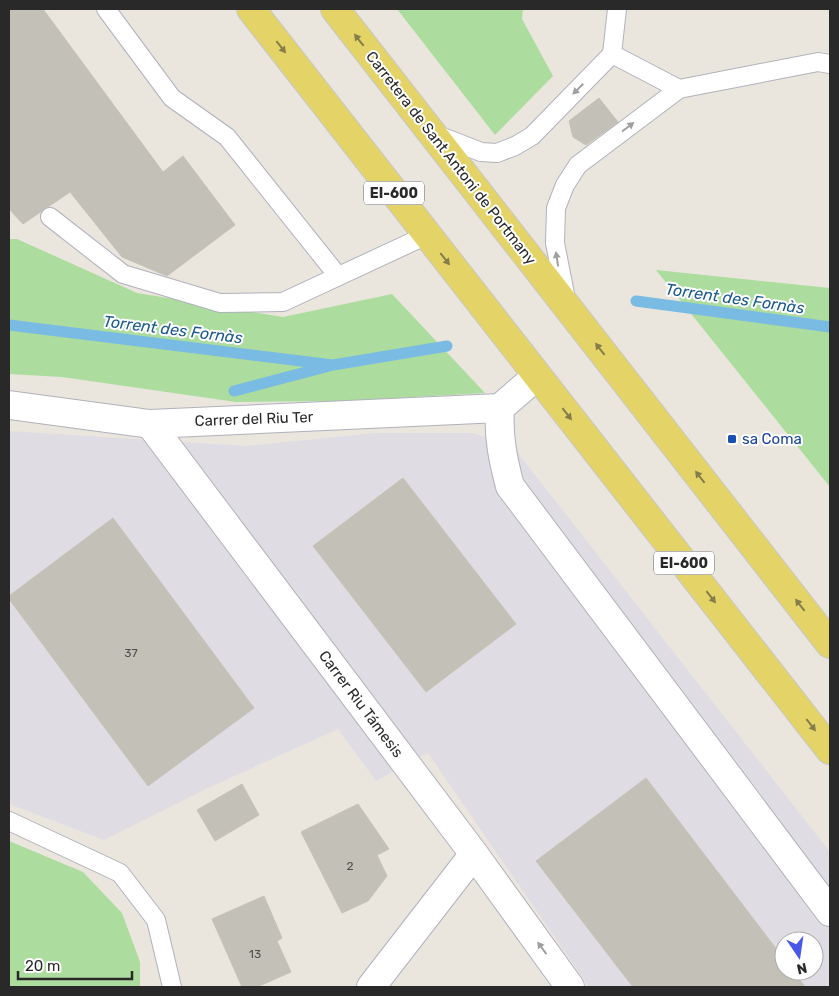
<svg xmlns="http://www.w3.org/2000/svg" width="839" height="996" font-family="Rubik,sans-serif">
  <style>
    .industrial { fill: #dfdde3; fill-rule: evenodd }
    .green { fill: #acdc9e }
    .lines { fill: none; stroke-linecap: round; stroke-linejoin: round }
    .stream { stroke: #79bbe3; stroke-width: 11 }
    .building { fill: #c3c0b8; stroke: #c5c2b6 }
    .lane-casing { stroke: #b0b1bc; stroke-width: 20 }
    .street-casing { stroke: #b0b1bc; stroke-width: 30 }
    .primary-casing { stroke: #c7c7c7; stroke-width: 30 }
    .lane { stroke: #fff; stroke-width: 18 }
    .street { stroke: #fff; stroke-width: 28 }
    .primary { stroke: #e4d468; stroke-width: 28 }
    .oneway { fill: #867e48 }
    .oneway2 { fill: #9f9f9f }
    .transit-dot { fill: #1a4fb4; stroke: #fff; stroke-width: 2 }
    .labels { text-anchor: middle; stroke-width: 4; stroke-linejoin: round; paint-order: stroke }
    .number-label { font-size: 12px; fill: #504f4d }
    .shield { fill: #fff; stroke: #696969; stroke-width: 1 }
    .shield-label { font-size: 14px; font-weight: bold; fill: #292929 }
    .street-label { font-size: 15px; fill: #292929; stroke: #fff }
    .transit-label { font-size: 15px; fill: #164399; stroke: #fff; text-anchor: start }
    .water-label { font-size: 16px; font-style: italic; fill: #19598e; stroke: #fff }
  </style>
  <rect width="100%" height="100%" fill="#eae6dd"/>
  <path class="industrial" d="M 9,431 L 247,446 L 376,433 L 473,433 L 514,448 L 830,852 L 830,987 L 589,987 L 428,753 L 376,781 L 338,729 L 208,788 L 104,840 L 9,804 ZM 784,941 L 814,941 L 814,971 L 784,971 Z"/>
  <path class="green" d="M 397,9 L 523,9 L 522,19 L 553,76 L 495,135 Z
    M 9,239 L 17,239 L 137,293 L 283,317 L 392,294 L 485,393 L 342,401 L 236,402 L 62,377 L 9,374 Z
    M 656,270 L 830,288 L 830,487 Z
    M 9,841 L 83,872 L 122,913 L 140,962 L 140,987 L 9,987 Z"/>
  <g class="lines">
    <path class="stream" d="M 636,301 L 830,327
      M 9,325 L 333,365
      M 234,391 L 333,365 L 447,346"/>
  </g>
  <path class="building" d="M 9,9 L 43,9 L 163,172 L 183,156 L 235,225 L 167,276 L 122,257 L 70,192 L 23,224 L 9,209 Z
    M 599,98 L 618,122 L 586,145 L 573,137 L 569,121 Z
    M 403,478 L 516,624 L 426,692 L 313,546 Z
    M 113,518 L 254,708 L 148,786 L 9,599 L 9,596 Z
    M 646,778 L 784,959 L 784,971 L 793,971 L 805,987 L 633,987 L 536,861 Z
    M 242,784 L 259,815 L 215,841 L 197,810 Z
    M 358,804 L 389,849 L 377,855 L 387,876 L 368,901 L 342,913 L 301,832 Z
    M 264,896 L 282,938 L 277,941 L 291,972 L 257,987 L 242,987 L 212,919 Z"/>
  <g class="lines">
    <defs>
      <path id="lane" d="M 106,9 L 172,98 L 227,137 L 338,276
        M 612,54 L 679,89 L 818,62 L 830,64
        M 435,134 L 481,152 L 497,153 L 515,146 L 532,136 L 612,54 L 617,9
        M 50,217 L 123,274 L 220,303 L 283,302 L 427,235
        M 566,299 L 555,243 L 556,208 L 565,185 L 578,165 L 679,89
        M 9,821 L 120,873 L 156,920 L 172,987"/>
      <path id="street" d="M 537,376 L 500,408 C 498,436 503,460 510,486 L 830,912
        M 9,405 L 150,424 L 500,408
        M 150,424 L 474,854 L 570,987
        M 371,987 L 474,854"/>
      <path id="primary" d="M 251,9 L 830,750
        M 335,9 L 830,644"/>
    </defs>
    <use href="#lane" class="lane-casing"/>
    <use href="#street" class="street-casing"/>
    <use href="#primary" class="primary-casing"/>
    <use href="#lane" class="lane"/>
    <use href="#street" class="street"/>
    <use href="#primary" class="primary"/>
  </g>
  <defs><path id="oneway-solid" d="M-6-.8H1V-3.2L6.5 0L1 3.2V.8H-6Z" transform="scale(1.25)"/></defs>
  <g class="oneway">
    <use href="#oneway-solid" transform="translate(359 40) rotate(-128)"/>
    <use href="#oneway-solid" transform="translate(281 47) rotate(52)"/>
    <use href="#oneway-solid" transform="translate(445 259) rotate(52)"/>
    <use href="#oneway-solid" transform="translate(600 349) rotate(-128)"/>
    <use href="#oneway-solid" transform="translate(567 414) rotate(52)"/>
    <use href="#oneway-solid" transform="translate(700 477) rotate(-128)"/>
    <use href="#oneway-solid" transform="translate(711 597) rotate(52)"/>
    <use href="#oneway-solid" transform="translate(800 605) rotate(-128)"/>
    <use href="#oneway-solid" transform="translate(811 725) rotate(52)"/>
  </g>
  <g class="oneway2">
    <use href="#oneway-solid" transform="translate(578 89) rotate(135)"/>
    <use href="#oneway-solid" transform="translate(628 127) rotate(-37)"/>
    <use href="#oneway-solid" transform="translate(557 259) rotate(-99)"/>
    <use href="#oneway-solid" transform="translate(542 948) rotate(-126)"/>
  </g>
  <rect class="transit-dot" x="727" y="434" width="10" height="10" rx="2.5"/>
  <g class="labels">
    <g class="number-label">
      <text x="131" y="657">37</text>
      <text x="350" y="870">2</text>
      <text x="255" y="958">13</text>
    </g>
    <g class="shield">
      <rect x="364" y="181.5" width="60" height="23" rx="4"/>
      <rect x="654" y="551.5" width="60" height="23" rx="4"/>
    </g>
    <g class="shield-label">
      <text x="394" y="198">EI-600</text>
      <text x="684" y="568">EI-600</text>
    </g>
    <g class="street-label">
      <text transform="translate(451 158) rotate(52)" y="5">Carretera de Sant Antoni de Portmany</text>
      <text transform="translate(254 419) rotate(-2)" y="5">Carrer del Riu Ter</text>
      <text transform="translate(361 704) rotate(53)" y="5">Carrer Riu Támesis</text>
    </g>
    <g class="transit-label">
      <text x="742" y="444">sa Coma</text>
    </g>
    <g class="water-label">
      <text transform="translate(735 298) rotate(8)" y="6">Torrent des Fornàs</text>
      <text transform="translate(173 329) rotate(7)" y="6">Torrent des Fornàs</text>
    </g>
  </g>
  <rect width="839" height="996" fill="none" stroke="#292929" stroke-width="20"/>
  <g transform="translate(799 956) rotate(167)"><circle r="24" fill="#ffffff" stroke="#a9a9a9"/>
  <path d="M0-4L9 19L0 12L-9 19Z" fill="#4b57e9"/>
  <text y="-8" font-size="14" font-weight="bold" text-anchor="middle" fill="#292929">N</text>
  </g>
  <path d="M18 971v8h114v-8" fill="none" stroke="#292929" stroke-width="2.5"/>
  <text x="25" y="971" font-size="15" fill="#292929" stroke="#ffffff" stroke-width="4" paint-order="stroke">20 m</text>
</svg>
